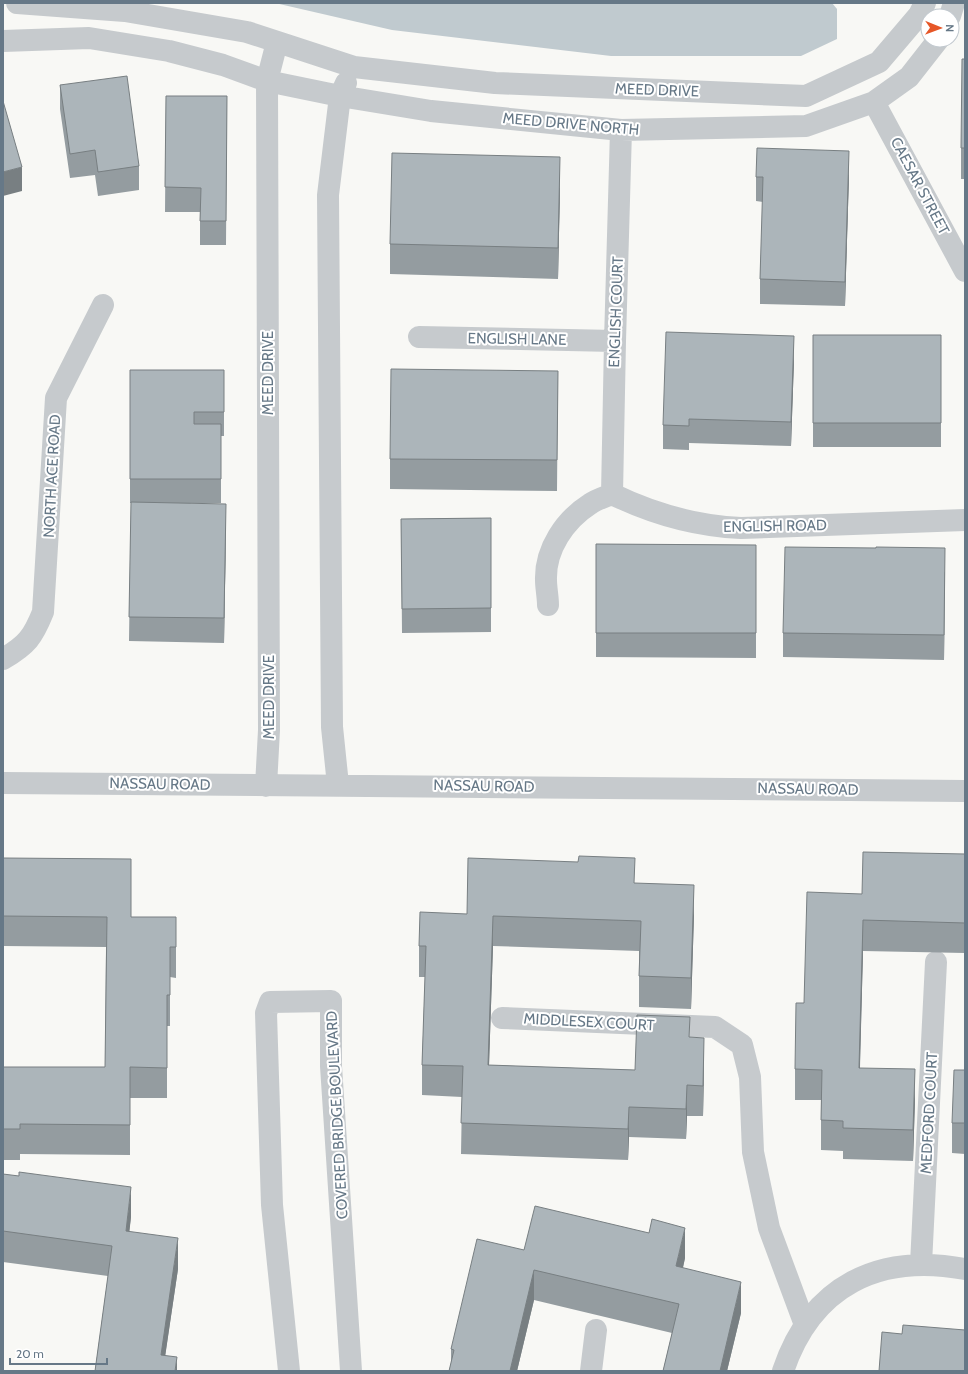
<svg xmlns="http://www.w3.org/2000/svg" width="968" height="1374" font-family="Cabin,sans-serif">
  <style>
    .water { fill: #c0cacf }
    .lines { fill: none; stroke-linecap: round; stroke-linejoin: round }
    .minor { stroke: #c6cacd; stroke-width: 22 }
    .wall { fill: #949ca0 }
    .shaded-wall { fill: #787f82 }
    .building { fill: #acb5ba; stroke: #787f82 }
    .labels { text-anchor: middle; stroke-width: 4; stroke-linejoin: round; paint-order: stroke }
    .street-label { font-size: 15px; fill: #667887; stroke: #fff }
  </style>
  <rect width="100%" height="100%" fill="#f8f8f5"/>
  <path class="water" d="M 275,3 L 832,3 L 837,9 L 837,39 L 801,56 L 611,56 L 392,30 Z"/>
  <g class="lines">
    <path class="minor" d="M 17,3 L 125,11 L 247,32 L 354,67 L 495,83 L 806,96 L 879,62 L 919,15 L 925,3
      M 950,16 L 954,3
      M 3,41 L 89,38 L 169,51 L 223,65 L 267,81 L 340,96 L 431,111 L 621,130 L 806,126 L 874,102 L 909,77 L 938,40
      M 874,102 L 965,271
      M 419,337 L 615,341
      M 612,494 L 615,341 L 621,130
      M 548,605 C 548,597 546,588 546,580 C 545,549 565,520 590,504 C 597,499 605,497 612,494 C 653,514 695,526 741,528 L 965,520
      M 3,659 C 27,645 33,637 43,612 L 56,398 L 103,305
      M 3,783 L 965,791
      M 338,785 L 332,727 L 328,195 L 340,96 L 346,83
      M 266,786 L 269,730 L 267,81 L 277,42
      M 502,1018 L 715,1027 L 742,1045 L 750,1077 L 753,1152 L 769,1228 L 805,1325
      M 921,1264 L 936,962
      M 289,1371 L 272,1205 L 266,1013 L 270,1002 L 331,1001 L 331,1066 L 351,1371
      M 591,1371 L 596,1330
      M 783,1371 C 812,1285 879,1253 965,1269"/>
  </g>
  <path class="wall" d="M 965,59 L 965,179 L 961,179 L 961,148 Z
    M 60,85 L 139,166 L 139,190 L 98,196 L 95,175 L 70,178 L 60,109 Z
    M 166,96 L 227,96 L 226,245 L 200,245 L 200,212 L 165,212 Z
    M 849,175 L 845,306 L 760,304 L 760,279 L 763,202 L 756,201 L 756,177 Z
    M 560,188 L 558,279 L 390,274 L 390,244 Z
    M 813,335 L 941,335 L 941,447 L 813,447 Z
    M 794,360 L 791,446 L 689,443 L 689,450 L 663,449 L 663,425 Z
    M 130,370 L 224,370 L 224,436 L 221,436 L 221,503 L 190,503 L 226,528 L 224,643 L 129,641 L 131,503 L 130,503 Z
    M 558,371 L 557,491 L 390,489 L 390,459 Z
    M 491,518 L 491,632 L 402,633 L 401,519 Z
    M 596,544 L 756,545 L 756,658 L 596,657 Z
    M 945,572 L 944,660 L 783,657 L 783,633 Z
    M 965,854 L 965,953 L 863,951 L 860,1068 L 915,1100 L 913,1161 L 843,1159 L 843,1151 L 821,1150 L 821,1100 L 795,1100 L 795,1069 L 804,1003 L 862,894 Z
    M 3,858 L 131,917 L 176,917 L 176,978 L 170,977 L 170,1026 L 167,1026 L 167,1098 L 130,1098 L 130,1155 L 20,1154 L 20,1160 L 3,1160 L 3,1067 L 105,1067 L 106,947 L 3,946 Z
    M 635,883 L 694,915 L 691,1009 L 639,1007 L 639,951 L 493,946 L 489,1065 L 635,1070 L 690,1037 L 704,1068 L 703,1116 L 687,1116 L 686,1139 L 629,1137 L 628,1160 L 461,1154 L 462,1097 L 422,1095 L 422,1065 L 425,977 L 419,977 L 419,946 L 467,914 Z
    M 965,1070 L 965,1154 L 952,1153 L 952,1123 Z
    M 3,1174 L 131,1217 L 129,1232 L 178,1269 L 165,1356 L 177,1371 L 95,1371 L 108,1276 L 3,1262 Z
    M 524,1250 L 685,1258 L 683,1268 L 741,1313 L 727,1371 L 663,1371 L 672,1333 L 534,1300 L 517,1371 L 449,1371 L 451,1363 L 451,1349 Z"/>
  <path class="shaded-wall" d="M 849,151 L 849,175 L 845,306 L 845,282 Z
    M 560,157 L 560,188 L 558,279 L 558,248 Z
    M 22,167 L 22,191 L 3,196 L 3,172 Z
    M 794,336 L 794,360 L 791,446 L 791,422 Z
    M 226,504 L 226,528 L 224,643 L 224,618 Z
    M 945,548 L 945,572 L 944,660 L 944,635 Z
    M 694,885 L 694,915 L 691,1009 L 691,978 Z
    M 493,916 L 493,946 L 488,1096 L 488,1065 Z
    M 863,920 L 863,951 L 859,1098 L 859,1068 Z
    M 704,1038 L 704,1068 L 703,1116 L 703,1086 Z
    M 915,1069 L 915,1100 L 913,1161 L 913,1130 Z
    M 687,1085 L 687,1116 L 686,1139 L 686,1109 Z
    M 629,1107 L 629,1137 L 628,1160 L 628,1129 Z
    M 131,1187 L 131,1217 L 126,1262 L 126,1231 Z
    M 685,1228 L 685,1258 L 676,1297 L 676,1266 Z
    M 178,1238 L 178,1269 L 163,1371 L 161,1355 Z
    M 534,1270 L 534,1300 L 517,1371 L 510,1371 Z
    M 741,1282 L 741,1313 L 727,1371 L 720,1371 Z
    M 177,1357 L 177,1371 L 175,1371 Z"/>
  <path class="building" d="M 962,59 L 965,59 L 965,148 L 961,148 Z
    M 127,76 L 139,166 L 98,172 L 95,150 L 70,154 L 60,85 Z
    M 166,96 L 227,96 L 226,221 L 200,221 L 201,188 L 165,187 Z
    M 3,101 L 22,167 L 3,172 Z
    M 757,148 L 849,151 L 845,282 L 760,279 L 763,177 L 756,177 Z
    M 392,153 L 560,157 L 558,248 L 390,244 Z
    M 666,332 L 794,336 L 791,422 L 689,419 L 689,426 L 663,425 Z
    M 813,335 L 941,335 L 941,423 L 813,423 Z
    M 391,369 L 558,371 L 557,460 L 390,459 Z
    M 130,370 L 224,370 L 224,412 L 194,412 L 194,424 L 221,424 L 221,479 L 130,479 Z
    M 131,502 L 226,504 L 224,618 L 129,617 Z
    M 491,518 L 491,608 L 402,609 L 401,519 Z
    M 596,544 L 756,545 L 756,633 L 596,633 Z
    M 785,547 L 876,548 L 876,547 L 945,548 L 944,635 L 783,633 Z
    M 863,852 L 965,854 L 965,923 L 863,920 L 859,1068 L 915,1069 L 913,1130 L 843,1128 L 843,1121 L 821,1120 L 822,1070 L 795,1069 L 796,1003 L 804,1003 L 807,892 L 862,894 Z
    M 579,856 L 635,858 L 634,883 L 694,885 L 691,978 L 639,976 L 641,921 L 493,916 L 488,1065 L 635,1070 L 637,1015 L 690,1017 L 689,1037 L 704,1038 L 703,1086 L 687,1085 L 686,1109 L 629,1107 L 628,1129 L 461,1123 L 463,1066 L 422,1065 L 426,946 L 419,946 L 420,912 L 467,914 L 468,858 L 578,862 Z
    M 3,858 L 131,859 L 131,917 L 176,917 L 176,947 L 170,947 L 170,995 L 167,995 L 167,1068 L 130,1067 L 130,1125 L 20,1124 L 20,1129 L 3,1129 L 3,1067 L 105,1067 L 107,917 L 3,916 Z
    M 954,1070 L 965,1070 L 965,1123 L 952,1123 Z
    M 19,1172 L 131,1187 L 126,1231 L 178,1238 L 161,1355 L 177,1357 L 175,1371 L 95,1371 L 112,1246 L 3,1231 L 3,1174 L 19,1176 Z
    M 535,1206 L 649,1233 L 652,1219 L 685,1228 L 676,1266 L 741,1282 L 720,1371 L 663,1371 L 679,1304 L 534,1270 L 510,1371 L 449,1371 L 454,1350 L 451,1349 L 477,1239 L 524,1250 Z
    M 903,1325 L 965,1330 L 965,1371 L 879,1371 L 882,1332 L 902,1334 Z"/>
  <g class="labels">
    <g class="street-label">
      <text transform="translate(657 90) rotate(2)" y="5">MEED DRIVE</text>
      <text transform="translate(571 124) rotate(5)" y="5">MEED DRIVE NORTH</text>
      <text transform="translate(920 186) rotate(62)" y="5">CAESAR STREET</text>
      <text transform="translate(616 312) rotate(-88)" y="5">ENGLISH COURT</text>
      <text transform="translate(517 339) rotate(1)" y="5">ENGLISH LANE</text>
      <text transform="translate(268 373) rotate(-90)" y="5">MEED DRIVE</text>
      <text transform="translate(52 476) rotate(-87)" y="5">NORTH ACE ROAD</text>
      <text transform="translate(775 526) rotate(-1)" y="5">ENGLISH ROAD</text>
      <text transform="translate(269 697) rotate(-90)" y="5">MEED DRIVE</text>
      <text transform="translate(160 784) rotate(1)" y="5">NASSAU ROAD</text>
      <text transform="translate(484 786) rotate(1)" y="5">NASSAU ROAD</text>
      <text transform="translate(808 789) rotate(1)" y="5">NASSAU ROAD</text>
      <text transform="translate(589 1022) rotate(3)" y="5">MIDDLESEX COURT</text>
      <text transform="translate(929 1113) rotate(-87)" y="5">MEDFORD COURT</text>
      <text transform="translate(337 1115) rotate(-93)" y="5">COVERED BRIDGE BOULEVARD</text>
    </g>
  </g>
  <rect width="968" height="1374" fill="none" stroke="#667887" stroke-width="8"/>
  <g transform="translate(940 28) rotate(91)"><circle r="19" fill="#ffffff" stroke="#c2c9cf"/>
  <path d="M0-3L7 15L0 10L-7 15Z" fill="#e65627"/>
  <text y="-6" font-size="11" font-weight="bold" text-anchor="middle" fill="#667887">N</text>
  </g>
  <path d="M10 1358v6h97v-6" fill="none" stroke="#667887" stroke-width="2"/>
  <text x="16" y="1358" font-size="12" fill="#667887" stroke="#ffffff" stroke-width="3" paint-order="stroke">20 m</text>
</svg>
